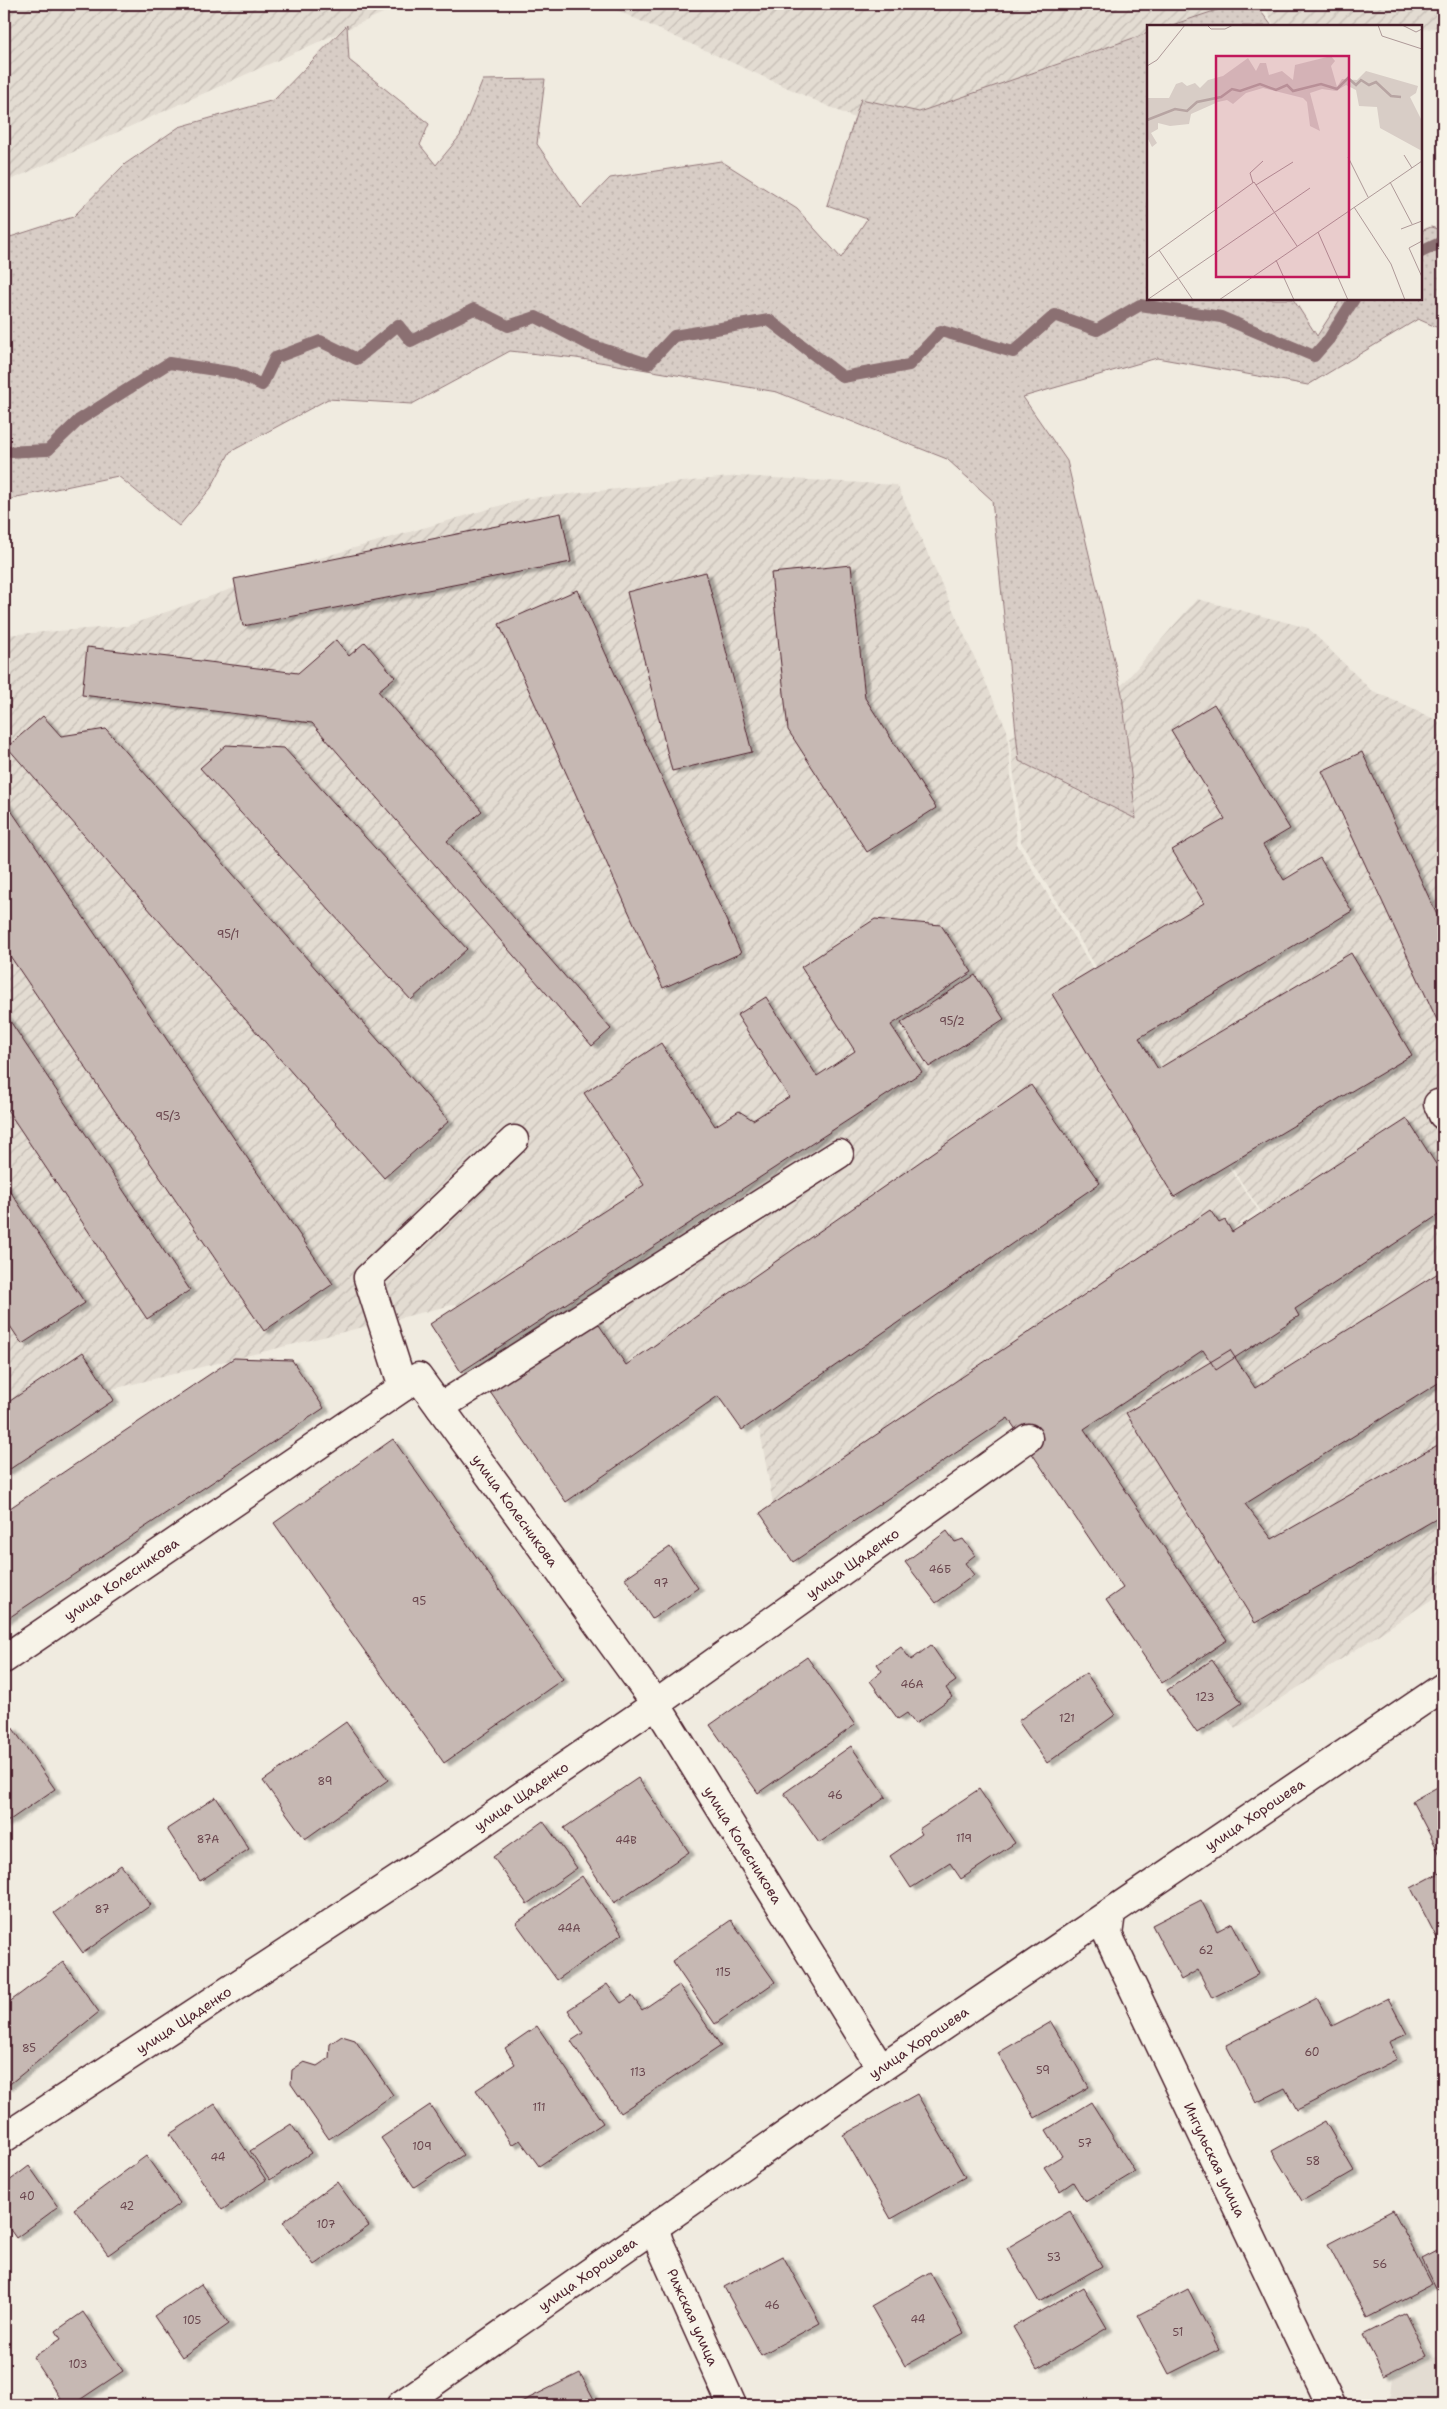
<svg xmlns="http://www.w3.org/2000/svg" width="1447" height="2409" font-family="'Shantell Sans',sans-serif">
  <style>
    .built { fill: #e3dcd2 }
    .industrial { fill: url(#industrial-furrows) }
    .grass { fill: url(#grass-dots); stroke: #917678 }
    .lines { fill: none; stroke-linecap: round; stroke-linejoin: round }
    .stream { stroke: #8b6f72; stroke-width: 12 }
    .building { fill: #c6b8b3; stroke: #4a1f2b; filter: url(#shadow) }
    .minor-casing { stroke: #4a1f2b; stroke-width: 31 }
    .major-casing { stroke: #4a1f2b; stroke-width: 31 }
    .minor { stroke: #f7f3e8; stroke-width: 28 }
    .major { stroke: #f7f3e8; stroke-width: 28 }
    .labels { text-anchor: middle; stroke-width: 4; stroke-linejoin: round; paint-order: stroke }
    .number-label { font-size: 11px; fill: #69454d }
    .street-label { font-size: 14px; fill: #4a1f2b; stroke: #f7f3e8 }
    .inset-river { fill: none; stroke: #b7a4a2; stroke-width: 2.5 }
    .inset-road { fill: none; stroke: #ae9998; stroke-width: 1 }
    .view { fill: #c2185b; fill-opacity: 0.15; stroke: #c2185b; stroke-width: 2.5 }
    .inset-edge { fill: none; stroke: #4a1f2b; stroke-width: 2.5 }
  </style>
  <defs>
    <pattern id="industrial-furrows" width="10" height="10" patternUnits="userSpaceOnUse" patternTransform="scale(1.25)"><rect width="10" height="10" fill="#e3dcd2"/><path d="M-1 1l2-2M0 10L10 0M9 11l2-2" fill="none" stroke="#c4bcb4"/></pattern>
    <pattern id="grass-dots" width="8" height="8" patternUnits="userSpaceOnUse" patternTransform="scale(1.25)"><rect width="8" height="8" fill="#d8cdc6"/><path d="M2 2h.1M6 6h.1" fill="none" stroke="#bbb0aa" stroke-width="1.8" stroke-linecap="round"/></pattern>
    <filter id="shadow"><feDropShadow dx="5.5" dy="3" stdDeviation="1" flood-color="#0004"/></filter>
  </defs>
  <rect width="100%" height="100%" fill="#f0ebe0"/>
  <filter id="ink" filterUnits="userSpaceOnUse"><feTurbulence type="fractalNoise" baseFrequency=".02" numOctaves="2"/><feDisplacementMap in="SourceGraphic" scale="10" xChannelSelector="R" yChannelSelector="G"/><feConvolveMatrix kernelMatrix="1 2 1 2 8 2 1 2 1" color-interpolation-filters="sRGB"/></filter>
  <g filter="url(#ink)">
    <path class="built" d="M 1443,2354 L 1443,2405 L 1381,2405 L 1391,2395 L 1393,2377 Z"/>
    <path class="industrial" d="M 4,4 L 403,4 L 4,183 Z
      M 603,4 L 1261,4 L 1196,26 L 1148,26 L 1148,42 L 885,132 Z
      M 1264,4 L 1443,4 L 1443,26 L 1421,30 L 1421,26 L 1274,26 Z
      M 739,476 L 897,485 L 1007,730 L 1017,844 L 1092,967 L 1258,1210 L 1033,1381 L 1008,1418 L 806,1554 L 774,1509 L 760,1431 L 729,1392 L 583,1484 L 456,1304 L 4,1416 L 4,635 L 127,626 L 313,560 L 523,499 Z
      M 1197,599 L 1308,628 L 1371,690 L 1443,723 L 1443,1592 L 1235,1729 L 1136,1587 L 1053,1442 L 1263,1214 L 1095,965 L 1021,842 L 1010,737 L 1121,686 Z"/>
    <path class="grass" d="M 1235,4 L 1255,4 L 1272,26 L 1169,26 Z
      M 347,25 L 349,60 L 429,124 L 420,145 L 436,165 L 460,136 L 483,80 L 545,79 L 537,144 L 581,208 L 610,178 L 721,161 L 797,209 L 841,258 L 867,219 L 827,205 L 861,99 L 919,112 L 1148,33 L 1148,299 L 1293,299 L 1317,336 L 1341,299 L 1421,299 L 1421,231 L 1431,227 L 1443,231 L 1443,330 L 1418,319 L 1308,385 L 1157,358 L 1023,397 L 1067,461 L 1122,694 L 1136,819 L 1019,761 L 992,500 L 947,459 L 777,392 L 576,358 L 510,351 L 412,404 L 328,399 L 230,452 L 211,488 L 179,526 L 118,476 L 17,497 L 4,502 L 4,239 L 73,217 L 125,164 L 179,127 L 274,100 Z"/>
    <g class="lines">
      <path class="stream" d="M 1421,252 L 1440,243 L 1443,247
        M 4,452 L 48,450 L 79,420 L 169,363 L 235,373 L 262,385 L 275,358 L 320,341 L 357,359 L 398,325 L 411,341 L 474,309 L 508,326 L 536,317 L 590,345 L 648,364 L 674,336 L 769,320 L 843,377 L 909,365 L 941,331 L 1013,352 L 1055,315 L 1097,330 L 1140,305 L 1221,317 L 1314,356 L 1329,339 L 1354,299"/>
    </g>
    <path class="building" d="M 561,513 L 571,562 L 243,626 L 234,579 Z
      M 851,565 L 865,698 L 936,808 L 867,852 L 788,730 L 771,573 Z
      M 706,572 L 752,752 L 672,771 L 627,592 Z
      M 577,590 L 741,953 L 663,988 L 499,624 Z
      M 336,640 L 349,656 L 365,642 L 395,677 L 378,691 L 482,811 L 447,841 L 611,1029 L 592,1046 L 312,723 L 82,695 L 87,647 L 298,673 Z
      M 1214,704 L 1290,829 L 1263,845 L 1284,880 L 1320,858 L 1352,911 L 1139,1038 L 1158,1069 L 1351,953 L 1412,1055 L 1174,1197 L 1052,994 L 1204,903 L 1172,850 L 1225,819 L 1171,730 Z
      M 43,716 L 61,736 L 106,729 L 449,1121 L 384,1178 L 7,747 Z
      M 226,745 L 284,748 L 467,949 L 411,1000 L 200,768 Z
      M 1362,752 L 1443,928 L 1443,1033 L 1322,771 Z
      M 4,800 L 333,1284 L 264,1331 L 4,947 Z
      M 875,919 L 941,925 L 972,972 L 891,1025 L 922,1072 L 461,1372 L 430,1324 L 644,1185 L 584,1093 L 661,1043 L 715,1126 L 739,1111 L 753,1120 L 789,1097 L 737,1015 L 766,997 L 817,1076 L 855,1051 L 801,967 Z
      M 975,975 L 1004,1019 L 929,1067 L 901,1023 Z
      M 4,1012 L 190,1290 L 147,1319 L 4,1105 Z
      M 1031,1085 L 1100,1183 L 742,1430 L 718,1396 L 566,1502 L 490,1392 L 595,1319 L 626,1365 Z
      M 1407,1119 L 1443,1175 L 1443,1212 L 1295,1309 L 1299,1316 L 1216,1370 L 1203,1350 L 1084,1429 L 1227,1640 L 1162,1683 L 1106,1600 L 1123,1588 L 1008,1418 L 793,1562 L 760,1513 L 1210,1210 L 1219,1223 L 1225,1220 L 1232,1232 Z
      M 4,1182 L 85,1303 L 22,1344 L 4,1317 Z
      M 1443,1270 L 1443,1380 L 1245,1504 L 1272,1539 L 1443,1442 L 1443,1515 L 1255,1623 L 1126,1413 L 1230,1350 L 1255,1388 Z
      M 83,1352 L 114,1400 L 4,1473 L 4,1405 Z
      M 234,1358 L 292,1360 L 324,1408 L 4,1621 L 4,1512 Z
      M 393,1439 L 563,1679 L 444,1763 L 274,1523 Z
      M 947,1531 L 955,1542 L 963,1539 L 975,1555 L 965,1563 L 974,1575 L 936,1603 L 905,1562 Z
      M 670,1547 L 698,1588 L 652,1619 L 625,1578 Z
      M 931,1645 L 956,1681 L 946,1688 L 952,1697 L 915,1724 L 907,1713 L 898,1719 L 870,1681 L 882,1671 L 877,1664 L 901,1647 L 911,1660 Z
      M 807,1657 L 855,1725 L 758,1793 L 710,1725 Z
      M 1212,1660 L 1242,1703 L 1197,1733 L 1167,1690 Z
      M 1086,1673 L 1115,1715 L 1047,1763 L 1018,1721 Z
      M 346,1722 L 388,1780 L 305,1839 L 263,1781 Z
      M 12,1727 L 55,1789 L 4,1824 L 4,1733 Z
      M 851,1746 L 886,1797 L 819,1843 L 784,1793 Z
      M 638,1778 L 689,1852 L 614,1903 L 564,1828 Z
      M 1443,1784 L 1443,1860 L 1412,1801 Z
      M 979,1789 L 1015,1843 L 961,1879 L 950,1863 L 911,1888 L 890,1856 L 922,1834 L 919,1829 Z
      M 216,1797 L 249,1849 L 200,1881 L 167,1829 Z
      M 543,1821 L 577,1868 L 527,1904 L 493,1857 Z
      M 121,1865 L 151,1905 L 83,1953 L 54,1913 Z
      M 1443,1871 L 1443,1950 L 1411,1888 Z
      M 582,1876 L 622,1934 L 557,1980 L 516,1923 Z
      M 1201,1900 L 1217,1931 L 1232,1923 L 1259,1974 L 1212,1998 L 1198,1970 L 1181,1980 L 1152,1925 Z
      M 731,1920 L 775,1982 L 715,2024 L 672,1961 Z
      M 63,1962 L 99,2012 L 6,2087 L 4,2084 L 4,2006 Z
      M 607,1984 L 621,2003 L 632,1996 L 642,2010 L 679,1985 L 721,2046 L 620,2113 L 571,2041 L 583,2033 L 568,2010 Z
      M 1317,1998 L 1332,2026 L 1388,1998 L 1407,2034 L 1389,2042 L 1397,2059 L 1297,2110 L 1285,2088 L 1256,2103 L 1226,2045 Z
      M 1051,2022 L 1089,2087 L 1035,2118 L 998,2053 Z
      M 537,2026 L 603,2123 L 539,2166 L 520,2140 L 512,2145 L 476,2090 L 515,2064 L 505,2048 Z
      M 342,2036 L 355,2040 L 393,2095 L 329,2139 L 291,2084 L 292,2070 L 304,2062 L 317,2066 L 329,2058 L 330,2044 Z
      M 917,2094 L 965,2177 L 891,2219 L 843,2135 Z
      M 1091,2102 L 1135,2172 L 1085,2202 L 1073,2182 L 1060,2191 L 1044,2167 L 1062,2156 L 1046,2130 Z
      M 215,2104 L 266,2180 L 222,2210 L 170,2134 Z
      M 430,2105 L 463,2155 L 414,2187 L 381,2138 Z
      M 1325,2121 L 1354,2171 L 1302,2201 L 1272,2151 Z
      M 291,2124 L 311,2153 L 270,2180 L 250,2151 Z
      M 146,2156 L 180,2203 L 108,2255 L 74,2209 Z
      M 29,2166 L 58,2207 L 16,2238 L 4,2221 L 4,2185 Z
      M 337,2182 L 369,2226 L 314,2265 L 283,2222 Z
      M 1393,2210 L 1432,2284 L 1367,2318 L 1328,2244 Z
      M 1070,2211 L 1102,2266 L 1039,2302 L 1007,2248 Z
      M 1443,2248 L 1443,2302 L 1422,2259 Z
      M 783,2256 L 820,2323 L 761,2355 L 724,2287 Z
      M 930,2272 L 964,2333 L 905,2366 L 871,2306 Z
      M 201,2284 L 229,2324 L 182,2357 L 154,2316 Z
      M 1083,2287 L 1107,2328 L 1037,2369 L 1013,2327 Z
      M 1188,2289 L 1219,2349 L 1169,2374 L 1138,2315 Z
      M 83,2312 L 123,2371 L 72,2405 L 65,2405 L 33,2357 L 61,2339 L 56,2331 Z
      M 1406,2313 L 1427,2355 L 1384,2376 L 1363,2335 Z
      M 580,2373 L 597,2405 L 515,2405 Z"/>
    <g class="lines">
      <defs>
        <g id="minor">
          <path d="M 1438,1104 L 1443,1115"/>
          <path d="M 403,1387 L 368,1278 L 514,1140"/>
          <path d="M 440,1407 L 839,1154"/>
          <path id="s1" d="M 4,1659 L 418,1377 L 656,1704 L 881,2068"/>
          <path id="s2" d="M 1111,1913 L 1108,1935 L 1331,2405"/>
          <path id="s3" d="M 4,2138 L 443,1850 L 656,1704 L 1028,1438"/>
          <path id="s4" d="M 655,2229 L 659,2242 L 732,2405"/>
        </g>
        <g id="major">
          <path id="s5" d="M 401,2405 L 881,2068 L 1443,1687"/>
        </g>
      </defs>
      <use href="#minor" class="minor-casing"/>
      <use href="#major" class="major-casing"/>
      <use href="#minor" class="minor"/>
      <use href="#major" class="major"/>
    </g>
  </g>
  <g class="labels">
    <g class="number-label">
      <text x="228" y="938">95/1</text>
      <text x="952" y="1025">95/2</text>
      <text x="168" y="1120">95/3</text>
      <text x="940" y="1573">46Б</text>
      <text x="661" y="1587">97</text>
      <text x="419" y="1605">95</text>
      <text x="912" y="1688">46А</text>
      <text x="1205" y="1701">123</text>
      <text x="1067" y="1722">121</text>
      <text x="325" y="1785">89</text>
      <text x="835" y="1799">46</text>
      <text x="964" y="1842">119</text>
      <text x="208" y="1843">87А</text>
      <text x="626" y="1844">44В</text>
      <text x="102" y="1913">87</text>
      <text x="569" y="1932">44А</text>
      <text x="1206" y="1954">62</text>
      <text x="723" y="1976">115</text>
      <text x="29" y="2052">85</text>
      <text x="1312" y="2056">60</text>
      <text x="1043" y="2074">59</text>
      <text x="638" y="2076">113</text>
      <text x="539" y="2111">111</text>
      <text x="1085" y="2147">57</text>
      <text x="422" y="2150">109</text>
      <text x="218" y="2161">44</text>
      <text x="1313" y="2165">58</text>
      <text x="27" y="2200">40</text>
      <text x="127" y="2210">42</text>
      <text x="326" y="2228">107</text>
      <text x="1054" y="2261">53</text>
      <text x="1380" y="2268">56</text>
      <text x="772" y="2309">46</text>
      <text x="918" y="2323">44</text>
      <text x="192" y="2324">105</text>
      <text x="1178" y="2336">51</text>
      <text x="78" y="2368">103</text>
    </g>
    <g class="street-label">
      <text dy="5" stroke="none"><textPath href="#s1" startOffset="666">улица Колесникова</textPath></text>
      <text dy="5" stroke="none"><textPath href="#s3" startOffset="1025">улица Щаденко</textPath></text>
      <text dy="5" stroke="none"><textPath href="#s1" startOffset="142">улица Колесникова</textPath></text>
      <text dy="5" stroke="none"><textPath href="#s3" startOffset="620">улица Щаденко</textPath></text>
      <text dy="5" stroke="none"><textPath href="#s5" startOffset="1038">улица Хорошева</textPath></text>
      <text dy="5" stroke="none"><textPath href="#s1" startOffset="1071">улица Колесникова</textPath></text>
      <text dy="5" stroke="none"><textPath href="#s3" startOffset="215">улица Щаденко</textPath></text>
      <text dy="5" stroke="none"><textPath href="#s5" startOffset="632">улица Хорошева</textPath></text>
      <text dy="5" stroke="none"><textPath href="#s2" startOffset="271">Ингульская улица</textPath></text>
      <text dy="5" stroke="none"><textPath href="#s5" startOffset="228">улица Хорошева</textPath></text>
      <text dy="5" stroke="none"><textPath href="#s4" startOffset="96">Рижская улица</textPath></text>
    </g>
  </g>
  <g transform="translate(1147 25)">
    <rect width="275" height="275" fill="#f0ebe0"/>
    <path d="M 184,31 L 188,36 L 184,41 L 190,62 L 195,54 L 210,55 L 219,46 L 271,61 L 269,68 L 263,72 L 275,96 L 275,126 L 233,103 L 230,82 L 212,81 L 209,65 L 199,60 L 189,66 L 175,64 L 163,68 L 173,106 L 163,101 L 160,77 L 156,73 L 116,63 L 99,68 L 86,79 L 80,75 L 71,77 L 44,89 L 42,99 L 23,101 L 11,98 L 11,104 L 4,108 L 10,118 L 5,122 L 0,112 L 0,73 L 22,73 L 29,59 L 35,57 L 40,61 L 48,58 L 53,63 L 61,55 L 76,51 L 101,33 L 109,46 L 113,38 L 119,38 L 122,50 L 135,46 L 146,55 L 148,40 Z" fill="#d8cdc6"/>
    <path class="inset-river" d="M 0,95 L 28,84 L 40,86 L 50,77 L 74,72 L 85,64 L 93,66 L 113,59 L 129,65 L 140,60 L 146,66 L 174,59 L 190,64 L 201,53 L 209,60 L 214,55 L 222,60 L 229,57 L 244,71 L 254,72"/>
    <path class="inset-road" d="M 60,0 L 64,4 L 78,4 L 86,0M 231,0 L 235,11 L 275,24M 255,0 L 269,7 L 275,4M 0,41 L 10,35 L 38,0M 257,130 L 265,143M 201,132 L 221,172M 243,157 L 265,199M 106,158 L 103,148 L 116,136M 109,160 L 146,137M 207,182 L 244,239 L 258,275M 254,204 L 275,196M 171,207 L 201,275M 275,216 L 262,223 L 275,252M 12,225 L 46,275M 0,234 L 107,157 L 150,221M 129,235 L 147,275M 0,275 L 163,163M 72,275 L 275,136"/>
    <path class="view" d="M 69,31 L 202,31 L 202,252 L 69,252 Z"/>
    <rect width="275" height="275" class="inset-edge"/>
  </g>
  <rect width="1447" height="2409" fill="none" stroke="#f7f3e8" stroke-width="20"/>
  <rect x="10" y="10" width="1427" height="2389" fill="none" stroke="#4a1f2b" stroke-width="2" filter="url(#ink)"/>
</svg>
